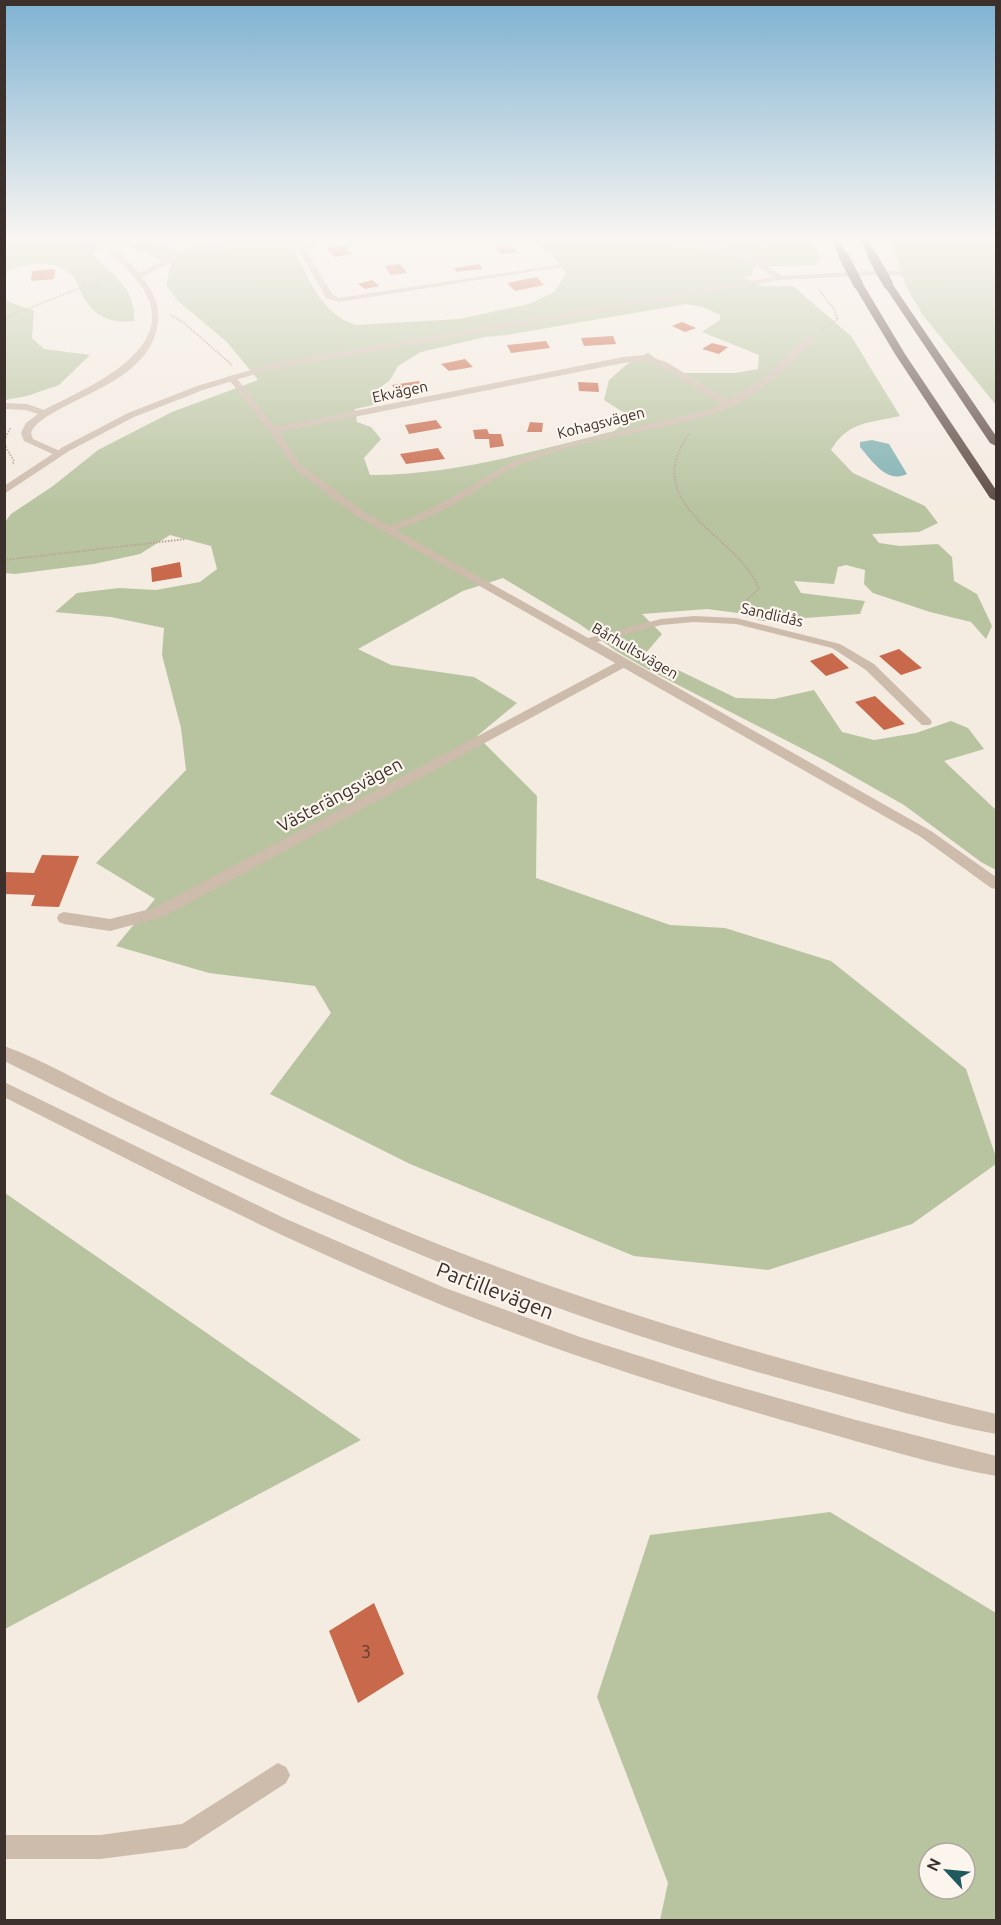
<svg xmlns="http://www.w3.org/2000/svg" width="1001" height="1925" font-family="Ubuntu,sans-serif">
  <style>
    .green { fill: #b8c4a0; fill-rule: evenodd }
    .water { fill: #7fb0b2 }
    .building { fill: #c8694b }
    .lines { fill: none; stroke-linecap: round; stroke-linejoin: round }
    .path { stroke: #b9a596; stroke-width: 2; stroke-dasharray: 1.5 1.5; stroke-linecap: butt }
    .service { fill: #cdbbac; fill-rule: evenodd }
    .minor { fill: #cdbbac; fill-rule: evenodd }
    .tertiary { fill: #cdbbac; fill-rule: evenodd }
    .motorway { fill: #5c4a42; fill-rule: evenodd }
    .motorway-bridge { stroke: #5c4a42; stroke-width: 10 }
    .labels { text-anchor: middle; stroke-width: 4.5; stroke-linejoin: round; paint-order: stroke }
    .far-street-label { font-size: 15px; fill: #3b302b; stroke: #fbf5ee }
    .street-label { font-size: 18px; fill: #3b302b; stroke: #fbf5ee }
    .near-number-label { font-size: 18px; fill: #5e3e33 }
    .near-street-label { font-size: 21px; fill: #3b302b; stroke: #fbf5ee }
  </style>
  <rect width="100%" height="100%" fill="#f4ebe1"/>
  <path class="green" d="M 5,239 L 157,239 L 157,244 C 183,258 208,242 235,239 C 261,236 289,239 315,239 L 317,246 L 294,249 C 309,279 321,314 356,325 L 459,319 L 529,304 L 554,292 L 566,274 L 554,257 L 529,239 L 811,239 L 821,260 L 815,265 L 754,267 L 752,275 L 743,278 L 762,286 L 793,286 L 851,336 L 900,416 C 870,423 848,421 831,450 L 853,473 L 925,506 L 938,523 L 919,532 L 872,534 L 879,543 L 900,546 L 938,544 L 952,557 L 954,581 L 977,594 L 992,626 L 986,639 L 971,622 L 930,612 L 873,593 L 864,584 L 865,570 L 846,565 L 838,567 L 834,584 L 794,581 L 801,593 L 865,601 L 860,614 L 763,621 L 738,613 L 707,609 L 642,614 L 662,634 L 645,654 L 736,698 L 774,699 L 814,690 L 842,732 L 874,740 L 916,733 L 951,721 L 968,728 L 984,749 L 944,761 L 996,810 L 996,870 L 981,862 L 904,805 L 826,761 L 647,669 L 616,651 L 581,625 L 503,578 L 463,591 L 358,649 L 391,665 L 474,677 L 517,703 L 477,736 L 537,796 L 536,878 L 670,925 L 725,928 L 831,961 L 966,1069 L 996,1157 L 996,1164 L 912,1224 L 768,1270 L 634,1256 L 410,1164 L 270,1094 L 331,1013 L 315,986 L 209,973 L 116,946 L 155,899 L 96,863 L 186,770 L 181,728 L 162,655 L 164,628 L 111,617 L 55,612 L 77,593 L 119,588 L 156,590 L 200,582 L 217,569 L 211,546 L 170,535 L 140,554 L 94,564 L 15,574 L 4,573 L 5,522 L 11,514 L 53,486 L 98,450 L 172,412 L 258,380 L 227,342 L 178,301 L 166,285 L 171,264 L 127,245 L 92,252 C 111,276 136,286 134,321 C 110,324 93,316 82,294 C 79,288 76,278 70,274 C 54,259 26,263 8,271 L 5,279 ZM 686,304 L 703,307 L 720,315 L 720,320 L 702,332 L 759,355 L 758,369 L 735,373 L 676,373 L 648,353 L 626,365 L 609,380 L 604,400 L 626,414 L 629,420 L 614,431 C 534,451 454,475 370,475 L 364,458 L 381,439 L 371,427 L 357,422 L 355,409 L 378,404 L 377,390 L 390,380 L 398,366 L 421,352 L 485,337 L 507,335 Z
    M 891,239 L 996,239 L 996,405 L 922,314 L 906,286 Z
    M 4,293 L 7,301 L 34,311 L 32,338 L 44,349 L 90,355 L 59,385 L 27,396 L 5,400 Z
    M 5,1193 L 361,1440 L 5,1629 Z
    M 830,1512 L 996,1613 L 996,1920 L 660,1920 L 668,1883 L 597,1697 L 650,1535 ZM 929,1853 L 965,1853 L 965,1889 L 929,1889 Z"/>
  <path class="water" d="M 872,440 L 889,444 L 907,474 C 887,484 872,461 860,447 L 860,442 Z"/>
  <path class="building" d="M 343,245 L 352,254 L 335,257 L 327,248 Z
    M 509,246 L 517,252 L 502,254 L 496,249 Z
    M 400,264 L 407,273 L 391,275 L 385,266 Z
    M 479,264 L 483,269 L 457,272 L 454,268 Z
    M 55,269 L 54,279 L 31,281 L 32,271 Z
    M 537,277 L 544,285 L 515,291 L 507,283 Z
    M 372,280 L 379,286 L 365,289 L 358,284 Z
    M 682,322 L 696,328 L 685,332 L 672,326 Z
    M 613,336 L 616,344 L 584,346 L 581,338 Z
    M 546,341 L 550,348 L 511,353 L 507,345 Z
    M 712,343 L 728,347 L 719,354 L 702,349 Z
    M 465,359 L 473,367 L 449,371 L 441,364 Z
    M 419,381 L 424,388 L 397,393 L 392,385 Z
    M 578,382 L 598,383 L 599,392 L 579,391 Z
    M 436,420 L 442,428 L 409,434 L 405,425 Z
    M 530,422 L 543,423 L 542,432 L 527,432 Z
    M 487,429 L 489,434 L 501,434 L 504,446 L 490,448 L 489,439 L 475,439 L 473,430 Z
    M 438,448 L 445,459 L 406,464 L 400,454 Z
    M 180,562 L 182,577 L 152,582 L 151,568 Z
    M 899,649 L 922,668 L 901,675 L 879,656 Z
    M 832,653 L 849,668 L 826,676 L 810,661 Z
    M 875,696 L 905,724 L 884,730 L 855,702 Z
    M 42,855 L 79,856 L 59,907 L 31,906 L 35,895 L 4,894 L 4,872 L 34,873 Z
    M 374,1603 L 404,1674 L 358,1703 L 329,1631 Z"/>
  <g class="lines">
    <path class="path" d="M 946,258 L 996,259
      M 819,290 L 834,309 L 838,319 L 821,330
      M 171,315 L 184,323 L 232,365
      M 4,318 L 116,274
      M 689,434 C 637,507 739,535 759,589 L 740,606
      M 4,440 L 11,427
      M 4,444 L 14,461 L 12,465
      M 4,560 L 186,539"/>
    <path class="service" d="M 720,239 L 729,241 L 718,253 L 714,251 L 721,241 Z
      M 623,659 L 629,663 L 627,666 L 163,917 L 110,931 L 64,924 L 59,922 L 57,918 L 59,914 L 64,912 L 110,919 L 154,908 Z
      M 278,1763 L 286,1767 L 290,1775 L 286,1783 L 186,1848 L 100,1859 L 4,1859 L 4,1835 L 100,1835 L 182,1824 Z"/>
    <path class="minor" d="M 99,239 L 106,239 L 139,273 L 185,250 L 278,239 L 300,239 L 332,294 L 339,298 L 570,263 L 574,265 L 338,302 L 326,298 L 294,241 L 186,254 L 142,277 C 156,295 162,310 156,332 C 145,374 92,391 58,410 C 48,416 35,422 31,433 L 33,439 L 60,451 L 62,453 L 57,456 L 24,441 L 21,433 L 26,423 L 38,414 L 26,410 L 4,409 L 4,403 L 27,404 L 44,410 C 81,390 177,353 146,294 C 135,272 113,259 99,239 Z
      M 665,239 L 676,239 L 757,258 L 784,278 L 777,280 L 751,262 Z
      M 808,336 L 815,338 C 797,363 748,403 719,412 C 655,433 583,437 521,464 C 499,474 479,489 458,502 C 439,514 417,522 396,530 L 588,638 L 661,619 L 694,616 L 736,618 L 840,644 L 874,664 L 930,719 L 932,722 L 930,725 L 922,725 L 866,670 L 832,648 L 736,624 L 694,622 L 661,625 L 597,642 L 931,831 L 996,877 L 996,889 L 991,888 L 921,837 L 355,515 L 294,468 L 269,431 L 227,377 L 234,375 L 275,427 L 623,357 L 644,355 L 666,362 L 729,400 L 762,380 ZM 644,361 L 660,366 L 722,404 L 715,408 L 563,445 L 515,460 L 449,499 L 415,516 L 389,526 L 363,511 L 300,464 L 279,432 L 623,363 Z"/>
    <path class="tertiary" d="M 875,271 L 945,272 L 996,276 L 996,280 L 945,276 L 875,275 L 780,280 L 272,369 L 203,390 L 134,417 L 69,451 L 4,494 L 4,486 L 63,447 L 128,413 L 197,386 L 271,364 L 780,276 Z
      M 4,1046 C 46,1061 85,1085 125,1104 C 206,1143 288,1182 372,1217 C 574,1303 783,1363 996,1414 L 996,1434 C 936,1423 875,1404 815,1388 C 685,1353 556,1311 431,1259 C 286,1200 145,1130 4,1061 Z
      M 4,1082 L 284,1218 L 445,1288 L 580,1337 L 718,1381 L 856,1420 L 996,1456 L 996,1476 C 934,1465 871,1445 810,1428 C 664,1387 519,1340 380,1279 C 252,1224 129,1160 4,1097 Z"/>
    <path class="motorway" d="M 831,239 L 839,239 L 848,257 L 847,259 L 841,259 Z
      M 860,239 L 868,239 L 877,257 L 876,259 L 870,259 Z
      M 855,282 L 863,284 L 905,354 L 996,490 L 996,501 L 990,498 L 895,354 L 853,284 Z
      M 885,282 L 891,282 L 996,436 L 996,446 L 990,443 L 883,284 Z"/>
    <path class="motorway-bridge" d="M 844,257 L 858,284
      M 873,257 L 888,284"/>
  </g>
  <linearGradient id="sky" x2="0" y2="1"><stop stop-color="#7eb2d2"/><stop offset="0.47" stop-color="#faf6f2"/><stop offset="1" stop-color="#faf6f2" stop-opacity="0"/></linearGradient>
  <rect width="1001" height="508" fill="url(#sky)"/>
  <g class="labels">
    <g class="far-street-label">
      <text transform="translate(400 392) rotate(-12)" y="5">Ekvägen</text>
      <text transform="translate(601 423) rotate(-14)" y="5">Kohagsvägen</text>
      <text transform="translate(772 615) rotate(13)" y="5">Sandlidås</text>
      <text transform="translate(635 651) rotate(30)" y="5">Bårhultsvägen</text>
    </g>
    <g class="street-label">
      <text transform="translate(340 795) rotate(-28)" y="6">Västerängsvägen</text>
    </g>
    <g class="near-number-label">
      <text x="366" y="1658">3</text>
    </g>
    <g class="near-street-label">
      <text transform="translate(495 1291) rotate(21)" y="7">Partillevägen</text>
    </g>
  </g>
  <rect width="1001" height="1925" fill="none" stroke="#3b302b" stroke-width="12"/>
  <g transform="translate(947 1871) rotate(296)"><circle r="28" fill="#fbf5ee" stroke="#aea6a0" stroke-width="1.5"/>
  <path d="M0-4.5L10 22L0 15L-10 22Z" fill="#1f5a5e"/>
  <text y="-9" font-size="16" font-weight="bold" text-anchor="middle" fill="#3b302b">N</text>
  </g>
</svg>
